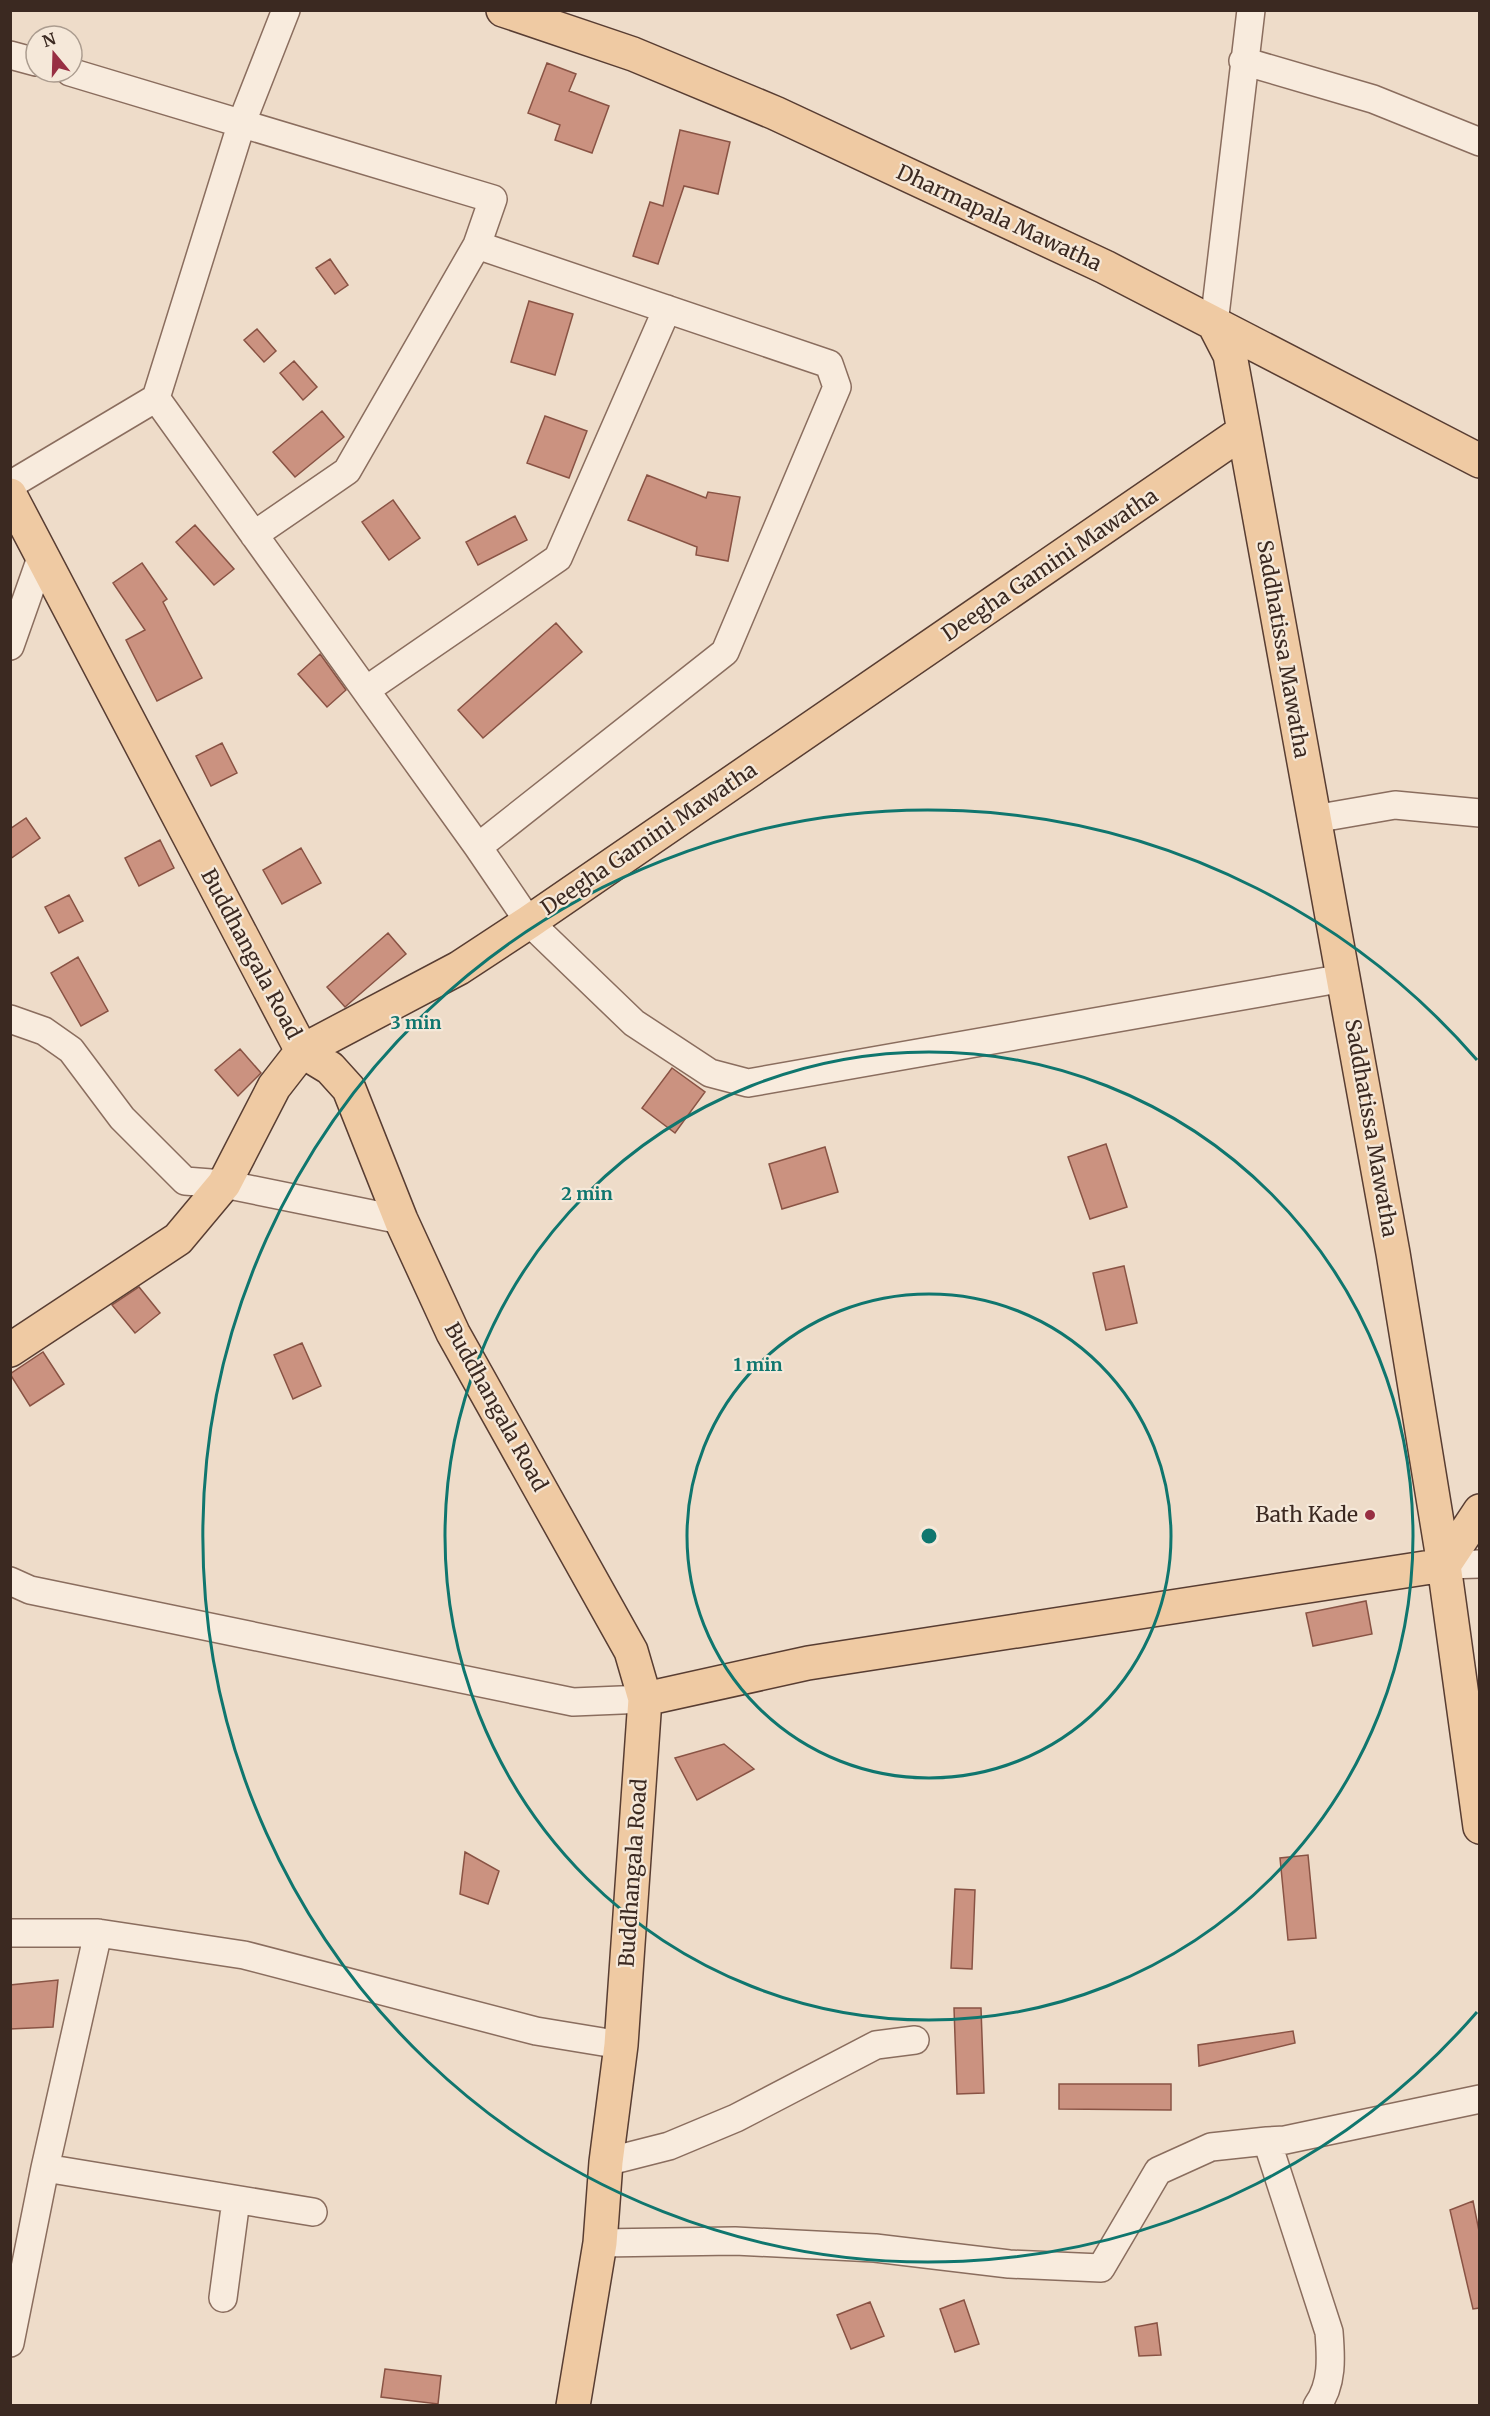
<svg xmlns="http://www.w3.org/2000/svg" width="1490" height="2416" font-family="Merriweather,serif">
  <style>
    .building { fill: #cb9280; stroke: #895344; stroke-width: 1.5 }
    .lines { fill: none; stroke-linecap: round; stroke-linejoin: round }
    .minor-casing { stroke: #8a6d5e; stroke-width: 30 }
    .major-casing { stroke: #583d32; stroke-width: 36 }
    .minor { stroke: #f8ebdd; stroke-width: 27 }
    .major { stroke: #efcaa3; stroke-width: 33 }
    .ring { fill: none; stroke: #0f766e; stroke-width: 3 }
    .poi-dot { fill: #982f43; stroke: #f5e8d9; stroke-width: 2 }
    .labels { text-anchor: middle; stroke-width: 4.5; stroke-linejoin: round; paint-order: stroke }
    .street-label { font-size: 21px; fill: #3b2921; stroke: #f5e8d9 }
    .poi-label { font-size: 21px; fill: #3b2921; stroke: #f5e8d9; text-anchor: end }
    .centre { fill: #0f766e; stroke: #f5e8d9; stroke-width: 3 }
    .ring-label { font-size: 18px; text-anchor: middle; font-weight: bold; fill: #0f766e; stroke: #f5e8d9; stroke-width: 4.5; stroke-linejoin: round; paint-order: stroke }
  </style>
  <rect width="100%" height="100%" fill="#eedcc9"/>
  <path class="building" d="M 547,63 L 576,74 L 569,91 L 609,106 L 592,153 L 555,140 L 560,125 L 528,113 Z
    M 680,130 L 730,142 L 718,194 L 684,186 L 658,264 L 633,256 L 650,202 L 663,206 Z
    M 330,259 L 348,285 L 335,294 L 316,268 Z
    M 529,301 L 573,314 L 555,375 L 511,362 Z
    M 257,329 L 276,351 L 264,362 L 244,340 Z
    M 294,361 L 317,387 L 303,400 L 280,373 Z
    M 322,411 L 344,437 L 295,477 L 273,452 Z
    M 545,416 L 587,431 L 569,478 L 527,463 Z
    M 647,475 L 706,498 L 708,492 L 740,497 L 728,561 L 696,555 L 697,547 L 628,520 Z
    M 393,500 L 420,538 L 389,560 L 362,522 Z
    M 515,516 L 527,540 L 478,565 L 466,542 Z
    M 195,525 L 234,569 L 214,585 L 176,542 Z
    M 142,563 L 167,599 L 163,602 L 202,678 L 157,701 L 126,640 L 145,630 L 113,583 Z
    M 556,623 L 582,652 L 483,738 L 458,710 Z
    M 320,654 L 346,690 L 327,707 L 298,674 Z
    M 222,743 L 237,773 L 211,786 L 196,756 Z
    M 26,818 L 40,838 L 10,859 L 10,829 Z
    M 160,840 L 174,868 L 139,886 L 125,858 Z
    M 301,848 L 321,883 L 282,904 L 263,870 Z
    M 69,895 L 83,921 L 59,933 L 45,907 Z
    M 388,933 L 406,954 L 345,1007 L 327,987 Z
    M 78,957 L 108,1011 L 81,1026 L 51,973 Z
    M 240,1049 L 261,1073 L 238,1096 L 215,1070 Z
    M 672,1068 L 705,1092 L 675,1133 L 642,1108 Z
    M 1106,1144 L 1127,1207 L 1090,1219 L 1068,1157 Z
    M 825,1147 L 838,1192 L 782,1209 L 769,1164 Z
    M 1124,1266 L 1137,1323 L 1106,1330 L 1093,1273 Z
    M 139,1287 L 160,1313 L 135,1333 L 112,1305 Z
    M 302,1343 L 321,1386 L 293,1399 L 274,1355 Z
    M 43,1352 L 64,1384 L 30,1406 L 10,1374 Z
    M 1366,1601 L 1372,1634 L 1313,1646 L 1306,1613 Z
    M 724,1744 L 754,1769 L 697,1800 L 675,1758 Z
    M 465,1852 L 499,1871 L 488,1904 L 460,1894 Z
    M 1308,1855 L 1316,1938 L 1288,1940 L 1280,1858 Z
    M 955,1889 L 975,1890 L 972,1969 L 951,1968 Z
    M 58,1980 L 53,2027 L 10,2029 L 10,1985 Z
    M 954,2008 L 981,2008 L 984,2093 L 957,2094 Z
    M 1293,2031 L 1295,2043 L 1199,2066 L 1198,2045 Z
    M 1059,2084 L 1171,2084 L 1171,2110 L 1059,2109 Z
    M 1473,2201 L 1479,2231 L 1479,2308 L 1473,2309 L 1450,2210 Z
    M 964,2300 L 979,2344 L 955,2352 L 940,2309 Z
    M 870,2302 L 884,2336 L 851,2349 L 837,2315 Z
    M 1157,2323 L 1161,2355 L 1139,2356 L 1135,2327 Z
    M 385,2369 L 441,2376 L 438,2404 L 381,2397 Z"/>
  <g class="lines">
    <defs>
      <path id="minor" d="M 286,10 L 242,122 L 156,398 L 478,847 L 529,922 L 634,1023 L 710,1073 L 748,1083 L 1344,978
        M 10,55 L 36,62
        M 1243,61 L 1373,99 L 1480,142
        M 70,72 L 493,199 L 477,245 L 347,471 L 254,535
        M 477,245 L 829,364 L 837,387 L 725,652 L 478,847
        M 1214,324 L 1251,10
        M 10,485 L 156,398
        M 10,646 L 41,558
        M 366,690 L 558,558 L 667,309
        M 1314,819 L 1395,805 L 1480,813
        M 10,1019 L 44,1031 L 71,1050 L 122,1118 L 185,1181 L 224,1184 L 401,1220
        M 1444,1565 L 1480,1564
        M 10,1581 L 30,1590 L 573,1702 L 645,1699
        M 10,1933 L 98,1933 L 244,1955 L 536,2031 L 621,2045
        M 1267,2141 L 1285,2140 L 1480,2099
        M 606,2162 L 669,2146 L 736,2118 L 876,2045 L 915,2040
        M 45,2168 L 313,2212
        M 600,2243 L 735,2241 L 875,2248 L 1009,2264 L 1101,2268 L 1158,2171 L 1211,2147 L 1267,2141 L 1329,2332 C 1331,2357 1333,2384 1317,2406
        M 223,2298 L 236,2200
        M 10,2343 L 45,2168 L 98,1933"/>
      <path id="major" d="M 503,10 L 633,54 L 775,113 L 1105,267 L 1480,461
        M 1244,431 L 1393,1253 L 1444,1565 L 1480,1827
        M 10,495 L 302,1051 L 330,1068 L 349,1089 L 401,1220 L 453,1333 L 631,1651 L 645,1699 L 621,2045 L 606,2162 L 600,2243 L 573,2406
        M 10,1350 L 178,1239 L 224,1184 L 274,1087 L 302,1051 L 459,968 L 529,922 L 1244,431 L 1230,355 L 1214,324
        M 645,1699 L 808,1663 L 1444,1565 L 1480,1511"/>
    </defs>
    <use href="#minor" class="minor-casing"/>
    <use href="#major" class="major-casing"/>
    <use href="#minor" class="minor"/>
    <use href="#major" class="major"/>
  </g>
  <g class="ring">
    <circle cx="929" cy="1536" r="242"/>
    <circle cx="929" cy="1536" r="484"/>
    <path d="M1477 2012A726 726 0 1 1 1477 1060"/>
  </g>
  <circle class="poi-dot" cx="1370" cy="1515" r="6"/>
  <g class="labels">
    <g class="street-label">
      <text transform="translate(999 218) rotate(25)" y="7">Dharmapala Mawatha</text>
      <text transform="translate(1050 565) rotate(-34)" y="7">Deegha Gamini Mawatha</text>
      <text transform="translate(1283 649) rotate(80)" y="7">Saddhatissa Mawatha</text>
      <text transform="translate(649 839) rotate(-34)" y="7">Deegha Gamini Mawatha</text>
      <text transform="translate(251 954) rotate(62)" y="7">Buddhangala Road</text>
      <text transform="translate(1371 1128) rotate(80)" y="7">Saddhatissa Mawatha</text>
      <text transform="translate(496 1407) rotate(61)" y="7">Buddhangala Road</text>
      <text transform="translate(633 1873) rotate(-86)" y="7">Buddhangala Road</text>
    </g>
    <g class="poi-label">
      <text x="1358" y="1522">Bath Kade</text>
    </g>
  </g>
  <circle cx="929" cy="1536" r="9" class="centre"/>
  <g class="ring-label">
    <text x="416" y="1029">3 min</text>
    <text x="587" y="1200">2 min</text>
    <text x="758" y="1371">1 min</text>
  </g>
  <rect width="1490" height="2416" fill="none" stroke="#3b2921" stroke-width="24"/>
  <g transform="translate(54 54) rotate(341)"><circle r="28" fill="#f5e8d9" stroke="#ab9c8f" stroke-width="1.5"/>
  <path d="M0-4.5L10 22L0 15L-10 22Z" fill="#982f43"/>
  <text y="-9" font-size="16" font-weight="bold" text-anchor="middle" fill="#3b2921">N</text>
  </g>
</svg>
